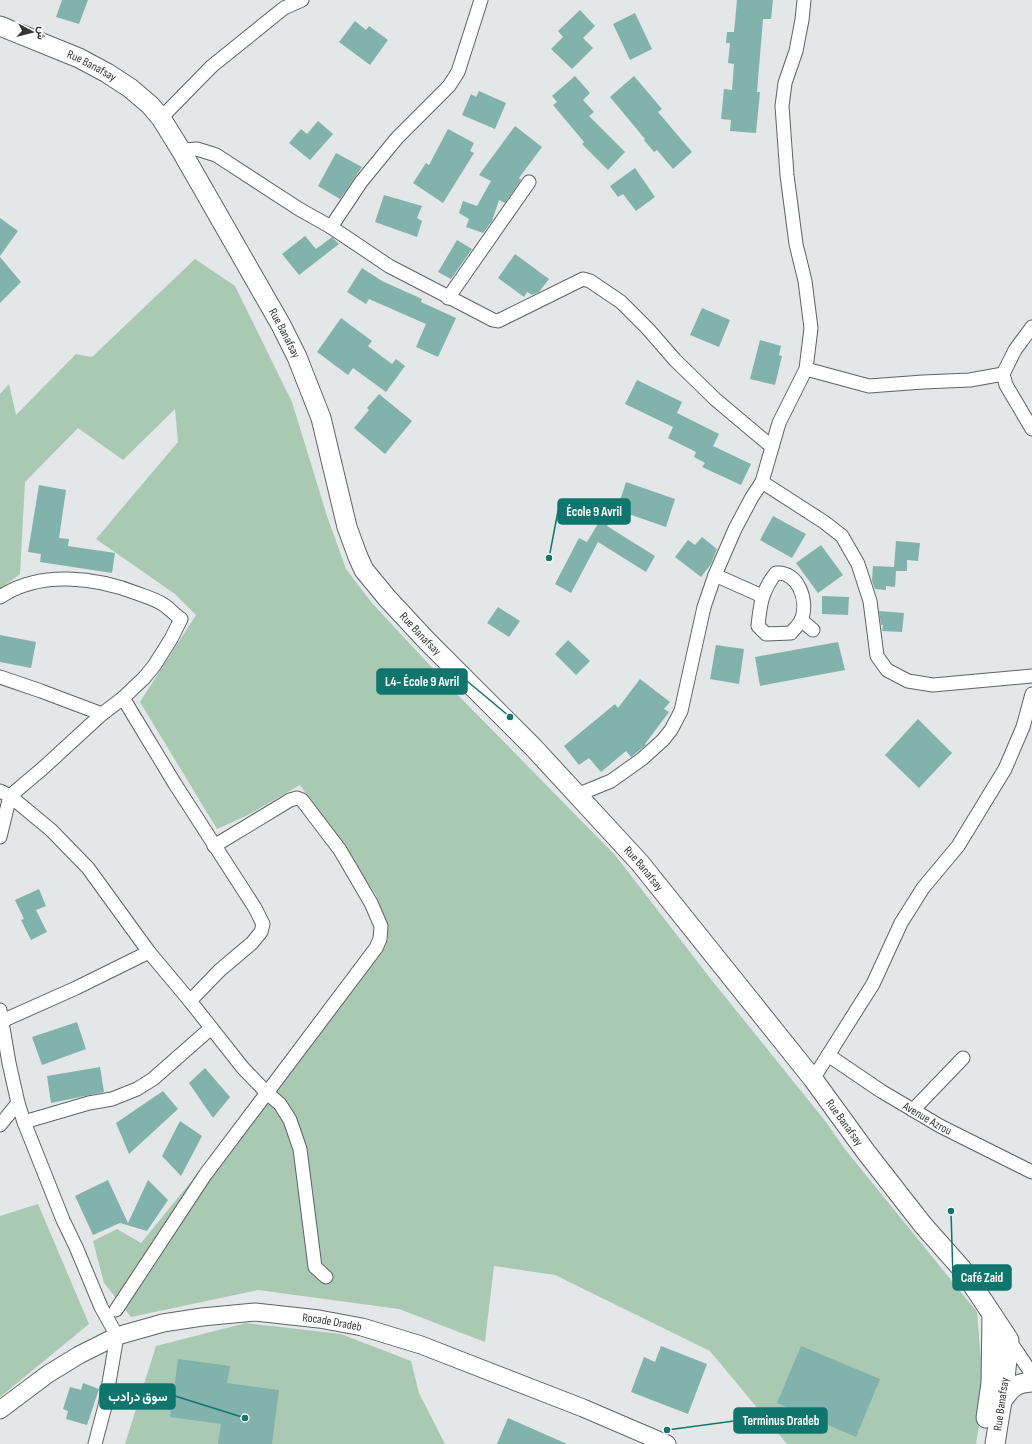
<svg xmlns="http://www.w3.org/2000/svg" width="1032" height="1444" font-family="'Sofia Sans Condensed',Vazirmatn,sans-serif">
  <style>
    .green { fill: #a9c9b3 }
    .building { fill: #82b2ac }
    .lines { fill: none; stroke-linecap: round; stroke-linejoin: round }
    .minor-casing { stroke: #5f6363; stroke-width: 15 }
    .tertiary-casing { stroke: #5f6363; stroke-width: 19 }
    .secondary-casing { stroke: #5f6363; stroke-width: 21 }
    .minor { stroke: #fff; stroke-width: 13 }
    .tertiary { stroke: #fff; stroke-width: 17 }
    .secondary { stroke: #fff; stroke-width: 19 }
    .labels { text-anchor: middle; stroke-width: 3; stroke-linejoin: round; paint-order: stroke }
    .street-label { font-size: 12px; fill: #353737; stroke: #fff }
    .leader { fill: none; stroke: #0f766e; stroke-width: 1.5 }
    .callout-dot { fill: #0f766e; stroke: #fff; stroke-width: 1.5 }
    .callout { fill: #0f766e; stroke: #0f766e; stroke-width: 1.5 }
    .callout-label { font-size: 13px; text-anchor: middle; font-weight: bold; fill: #fff }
  </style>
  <rect width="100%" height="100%" fill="#e3e7e8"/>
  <path class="green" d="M 195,259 L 235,286 L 292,402 L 327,516 L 346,569 L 372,603 L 450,687 L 615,855 L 710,978 L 826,1122 L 844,1148 L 977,1312 L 984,1396 L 976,1444 L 787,1444 L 710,1351 L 555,1275 L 494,1266 L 485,1342 L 399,1309 L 258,1290 L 131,1317 L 104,1283 L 93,1241 L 117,1229 L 141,1243 L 388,940 L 376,895 L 300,785 L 248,815 L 217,829 L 140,702 L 196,615 L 175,594 L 96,539 L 178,442 L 175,409 L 123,460 L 78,428 L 25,482 L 20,574 L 0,589 L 0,394 L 9,384 L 16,415 L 76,354 L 92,357 Z
    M 38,1204 L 89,1324 L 0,1397 L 0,1216 Z
    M 246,1323 L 341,1334 L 411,1361 L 419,1393 L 445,1444 L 125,1444 L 156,1346 Z"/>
  <path class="building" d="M 62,0 L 88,0 L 79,24 L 56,17 Z
    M 737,0 L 773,0 L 771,19 L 763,19 L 757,92 L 760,92 L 756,133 L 730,131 L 731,120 L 721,119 L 724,89 L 732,90 L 734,64 L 728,63 L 730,43 L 726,43 L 727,32 L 734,32 Z
    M 580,10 L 595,26 L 583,38 L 593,48 L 572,69 L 551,49 L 563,37 L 558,31 Z
    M 635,13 L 652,49 L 630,60 L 613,24 Z
    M 355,21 L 366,30 L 369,26 L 388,40 L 370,65 L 339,42 Z
    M 575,76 L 590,93 L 583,100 L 594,112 L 589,116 L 625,152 L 608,170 L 582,144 L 584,142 L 553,105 L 557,102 L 552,96 Z
    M 634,76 L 662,109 L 658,112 L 692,152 L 673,169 L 657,150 L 654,152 L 644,140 L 645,139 L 610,97 Z
    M 479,91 L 506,103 L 495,129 L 462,115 L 471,94 L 476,97 Z
    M 318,121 L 333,134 L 310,160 L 289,143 L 301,129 L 307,134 Z
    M 515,126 L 542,147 L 519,178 L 521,180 L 505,203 L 499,200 L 492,221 L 483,233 L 466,227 L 469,219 L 459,213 L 463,201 L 477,206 L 491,181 L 479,175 Z
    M 448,129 L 474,143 L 470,151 L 474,153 L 443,203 L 413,183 L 426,163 L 429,165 Z
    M 336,153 L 362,167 L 340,199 L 318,186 Z
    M 635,168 L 655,197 L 636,211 L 623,194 L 618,197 L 610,186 Z
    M 384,195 L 422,206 L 417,218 L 422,221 L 417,237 L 375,222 Z
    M 0,218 L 18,231 L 0,256 Z
    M 305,236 L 316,249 L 332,237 L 339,244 L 299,275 L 282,254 Z
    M 457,240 L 472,249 L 451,279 L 438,272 Z
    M 515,254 L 549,279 L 539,292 L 532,295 L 527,292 L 524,297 L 498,278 Z
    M 0,257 L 21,282 L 0,303 Z
    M 362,268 L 382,281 L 422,299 L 421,302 L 456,318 L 438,357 L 416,347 L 426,324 L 369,299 L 366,304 L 347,292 Z
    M 702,308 L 730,320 L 719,347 L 690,335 Z
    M 341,318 L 372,341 L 368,346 L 392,364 L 396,359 L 405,366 L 386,392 L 353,368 L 348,375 L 317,352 Z
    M 760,340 L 781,346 L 779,355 L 782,356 L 775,385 L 750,379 Z
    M 637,380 L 682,402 L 677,413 L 719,434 L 713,446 L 751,464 L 741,485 L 702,467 L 705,463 L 694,457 L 696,452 L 668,438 L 673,427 L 625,404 Z
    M 379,394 L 412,421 L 385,454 L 354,428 L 369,410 L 367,408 Z
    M 626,482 L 675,499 L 666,527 L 617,510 Z
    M 39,485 L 66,490 L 59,538 L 69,539 L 68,546 L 115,553 L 112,573 L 40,562 L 41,554 L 28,552 Z
    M 773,516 L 806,534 L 792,558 L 760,540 Z
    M 602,517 L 610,521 L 607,526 L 655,556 L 646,572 L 598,542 L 571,593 L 555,584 L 579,538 L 587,542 Z
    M 702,537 L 717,549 L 711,564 L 701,577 L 675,557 L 688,540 L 695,545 Z
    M 896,541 L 920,543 L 918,561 L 907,560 L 907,571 L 896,571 L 895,587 L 886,586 L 886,590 L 875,589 L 872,581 L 873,566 L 894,567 Z
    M 821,545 L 843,575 L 818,593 L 796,563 Z
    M 822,596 L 849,597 L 848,615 L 822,614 Z
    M 498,607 L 520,621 L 509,637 L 487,623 Z
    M 879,611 L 904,613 L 902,632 L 882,631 L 883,625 L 881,625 Z
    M 0,635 L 36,642 L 31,668 L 0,662 Z
    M 568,640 L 590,661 L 576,675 L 555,654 Z
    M 838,642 L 845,670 L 760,686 L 755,657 Z
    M 716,645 L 744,649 L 739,684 L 710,679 Z
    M 640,679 L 670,702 L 664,709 L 669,712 L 645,744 L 646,745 L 631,757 L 626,751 L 601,772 L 589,758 L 579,765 L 564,746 L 615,704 L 618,708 Z
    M 918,719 L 952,753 L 919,788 L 885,755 Z
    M 39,889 L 46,906 L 36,910 L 47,932 L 31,940 L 21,920 L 24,919 L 15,900 Z
    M 77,1022 L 86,1049 L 42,1065 L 32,1037 Z
    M 100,1067 L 104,1092 L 51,1103 L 47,1076 Z
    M 205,1068 L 230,1097 L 213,1118 L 189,1083 Z
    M 163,1091 L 178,1109 L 129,1154 L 116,1123 Z
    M 180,1121 L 202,1136 L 181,1176 L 162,1156 Z
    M 108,1180 L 128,1223 L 148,1180 L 168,1200 L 147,1231 L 120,1223 L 93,1235 L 75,1196 Z
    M 661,1346 L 707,1364 L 688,1414 L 631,1392 L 644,1357 L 655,1362 Z
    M 801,1346 L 880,1379 L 856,1437 L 777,1403 Z
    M 178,1359 L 230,1366 L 227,1383 L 279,1390 L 272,1444 L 218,1444 L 221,1424 L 170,1417 Z
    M 83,1383 L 99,1389 L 87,1425 L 66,1419 L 68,1411 L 63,1409 L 70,1387 L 81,1390 Z
    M 508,1418 L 567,1444 L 497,1444 Z"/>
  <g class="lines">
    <defs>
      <g id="minor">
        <path d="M 161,118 L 212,66 L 284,8 L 302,0"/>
        <path d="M 182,152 L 186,150 L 197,149 L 216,155 L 299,209 L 331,227 L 389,266 L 493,320 L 498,321 L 502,319 L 583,279 L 590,281 L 621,302 L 648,329 L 675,360 L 715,399 L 772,447"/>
        <path d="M 331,227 L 361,182 L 397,138 L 449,86 L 458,72 L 481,0"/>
        <path d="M 448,298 L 529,182"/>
        <path d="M 1032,327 L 1015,350 L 1003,374 L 1006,385 L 1032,429"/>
        <path d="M 806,369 L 869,386 L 923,382 L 970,380 L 1003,374"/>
        <path d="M 762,482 L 824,522 L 842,536 L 858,564 L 870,601 L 877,656 L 887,670 L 908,681 L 933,685 L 1032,676"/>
        <path d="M 776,573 C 798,571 808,600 802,618 C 800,624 794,629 791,633 L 766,634 L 758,626 C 760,605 762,590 776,573 Z"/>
        <path d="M 715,575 L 762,596"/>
        <path d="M 0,597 C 40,570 96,577 139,594 C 147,597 157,600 164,605 C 170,609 175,615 181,619 L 171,639 L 154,666 L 144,678 L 123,698 L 102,714 L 42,769 L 10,796 L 0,837"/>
        <path d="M 801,620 L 813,630"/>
        <path d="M 0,677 L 41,691 L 102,714"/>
        <path d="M 123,698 L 175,784 L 255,908 L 263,924 L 261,932 L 252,943 L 220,970 L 190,1001"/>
        <path d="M 0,791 L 10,796 L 51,830 L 88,868 L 149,952 L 190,1001 L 243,1068 L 267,1093 L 280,1104 L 290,1120 L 300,1149 L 315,1267 L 326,1277"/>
        <path d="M 577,795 L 611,781 L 642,759 L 663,740 L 671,730 L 681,711 L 704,607 L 715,575 L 735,529 L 752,497 L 762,482 L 779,423 L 806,369 L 811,328 L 805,281 L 796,244 L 787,175 L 782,106 L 785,83 L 796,51 L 802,20 L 804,0"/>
        <path d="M 0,1010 L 9,1063 L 18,1103 L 24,1122 L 63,1220 L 76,1247 L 101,1307 L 117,1336 L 105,1406 L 95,1444"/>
        <path d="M 2,1021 L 76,988 L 149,952"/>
        <path id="s1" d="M 828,1055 L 881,1091 L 940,1126 L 1032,1172"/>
        <path d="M 813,1079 L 873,984 L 901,923 L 923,888 L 958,846 L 1005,769 L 1023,727 L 1032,694"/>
        <path d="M 913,1110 L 963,1058"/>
        <path d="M 24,1122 L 89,1103 L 112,1099 L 137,1089 L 153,1079 L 211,1028"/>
        <path d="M 0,1125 L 18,1103"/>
        <path d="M 116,1310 L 205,1175 L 376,948 L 380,939 L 381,926 L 371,903 L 340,850 L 302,800 L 297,798 L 290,800 L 214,846"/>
        <path d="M 1009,1340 L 1032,1374"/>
      </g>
      <g id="tertiary">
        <path id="s2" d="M 0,1410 L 48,1374 L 79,1355 L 117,1336 L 163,1323 L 202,1317 L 255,1312 L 319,1319 L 362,1327 L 421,1345 L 583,1408 L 667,1444"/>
      </g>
      <g id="secondary">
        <path id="s3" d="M 0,26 L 79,58 L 107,73 L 130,88 L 150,105 L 161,118 L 182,152 L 281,325 L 297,357 L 321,418 L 347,527 L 358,557 L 364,570 L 387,598 L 427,641 L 533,747 L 640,863 L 813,1079 L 866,1152 L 923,1225 L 962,1269 L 1009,1340 L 1004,1388 L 995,1444"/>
        <path d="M 1002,1401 C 1011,1388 1015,1383 1032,1382"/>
        <path d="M 986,1418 L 991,1383 L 992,1316"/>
      </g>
    </defs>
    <use href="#minor" class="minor-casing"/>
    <use href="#tertiary" class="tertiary-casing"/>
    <use href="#secondary" class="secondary-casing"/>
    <use href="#minor" class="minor"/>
    <use href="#tertiary" class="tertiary"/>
    <use href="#secondary" class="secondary"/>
  </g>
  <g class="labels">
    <g class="street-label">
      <text dy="4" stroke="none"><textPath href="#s3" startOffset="100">Rue Banafsay</textPath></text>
      <text dy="4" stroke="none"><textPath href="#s3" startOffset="436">Rue Banafsay</textPath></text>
      <text dy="4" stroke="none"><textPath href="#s3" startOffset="772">Rue Banafsay</textPath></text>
      <text dy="4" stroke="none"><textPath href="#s3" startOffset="1096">Rue Banafsay</textPath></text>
      <text dy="4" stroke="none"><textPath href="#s1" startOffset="118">Avenue Azrou</textPath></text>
      <text dy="4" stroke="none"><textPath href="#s3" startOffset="1420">Rue Banafsay</textPath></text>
      <text dy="4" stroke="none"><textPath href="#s2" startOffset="357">Rocade Dradeb</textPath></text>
      <text transform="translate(1001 1404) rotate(-82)" y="4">Rue Banafsay</text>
    </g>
  </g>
  <path class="leader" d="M549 558L558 511M510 717L467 681M951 1211L953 1278M245 1418L175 1396M667 1430L734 1421"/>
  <g class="callout-dot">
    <circle cx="549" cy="558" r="4"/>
    <circle cx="510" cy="717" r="4"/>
    <circle cx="951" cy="1211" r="4"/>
    <circle cx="245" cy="1418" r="4"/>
    <circle cx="667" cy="1430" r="4"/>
  </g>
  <g class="callout">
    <rect x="558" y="499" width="72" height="25" rx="4"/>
    <rect x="377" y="669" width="90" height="25" rx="4"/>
    <rect x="953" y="1265" width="58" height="25" rx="4"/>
    <rect x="100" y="1384" width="75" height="25" rx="4"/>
    <rect x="734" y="1408" width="93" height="25" rx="4"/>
  </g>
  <g class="callout-label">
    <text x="594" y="516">École 9 Avril</text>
    <text x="422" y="686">L4- École 9 Avril</text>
    <text x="982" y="1282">Café Zaid</text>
    <text x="138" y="1401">سوق درادب</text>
    <text x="781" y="1425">Terminus Dradeb</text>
  </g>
  <g transform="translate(32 32) rotate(97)" stroke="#ffffff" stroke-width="3" paint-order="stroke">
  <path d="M0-3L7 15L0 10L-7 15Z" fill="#353737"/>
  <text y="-6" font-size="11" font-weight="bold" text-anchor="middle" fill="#353737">ش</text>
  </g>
</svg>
